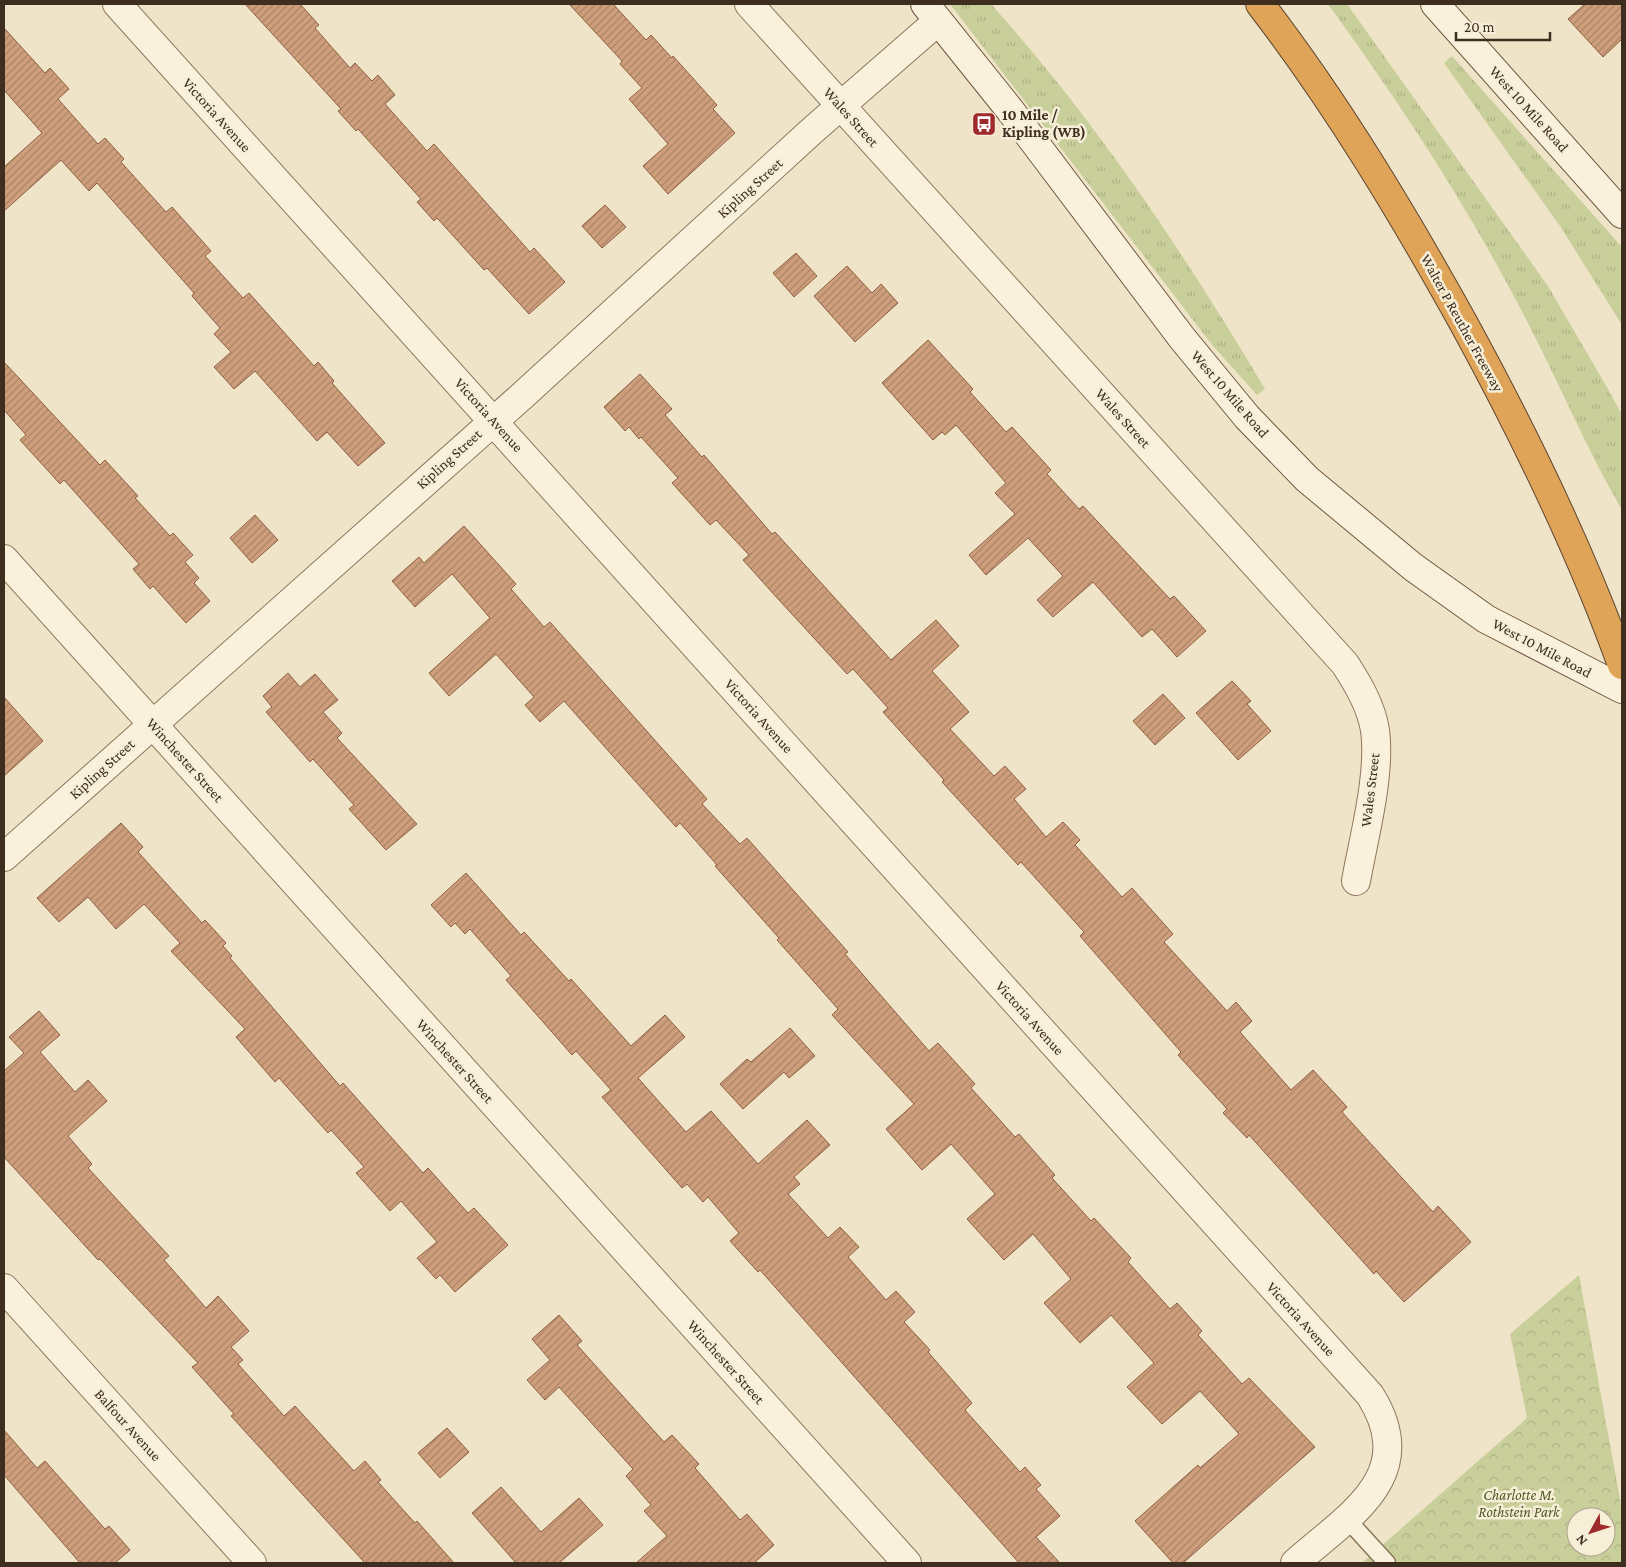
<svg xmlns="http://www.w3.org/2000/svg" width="1626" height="1567" font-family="'Crimson Pro',serif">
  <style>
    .grass { fill: url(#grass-tufts) }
    .park { fill: url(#park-crowns); fill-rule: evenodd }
    .building { fill: url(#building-hatch); stroke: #8d5f41 }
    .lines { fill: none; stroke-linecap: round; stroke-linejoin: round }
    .service-casing { stroke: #8d765c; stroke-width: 19 }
    .minor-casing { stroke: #8d765c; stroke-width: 30 }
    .secondary-casing { stroke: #6f573f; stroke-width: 30 }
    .motorway-casing { stroke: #5b4430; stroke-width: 30 }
    .service { stroke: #faf1dc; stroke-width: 16 }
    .minor { stroke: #faf1dc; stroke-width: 28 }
    .secondary { stroke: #faf1dc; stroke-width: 28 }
    .motorway { stroke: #e0a458; stroke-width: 28 }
    .labels { text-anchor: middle; stroke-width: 5; stroke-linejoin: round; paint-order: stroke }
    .street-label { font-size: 15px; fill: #3d2e20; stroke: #f7eed8 }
    .poi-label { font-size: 15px; font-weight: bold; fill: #3d2e20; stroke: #f7eed8; text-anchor: start }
    .park-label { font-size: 15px; font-style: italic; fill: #4d5a26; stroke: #f7eed8 }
  </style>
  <defs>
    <pattern id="grass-tufts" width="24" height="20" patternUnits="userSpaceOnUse" patternTransform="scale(1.25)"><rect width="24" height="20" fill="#c9cf9b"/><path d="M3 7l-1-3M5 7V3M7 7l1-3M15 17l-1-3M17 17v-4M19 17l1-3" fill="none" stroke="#aeb285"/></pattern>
    <pattern id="park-crowns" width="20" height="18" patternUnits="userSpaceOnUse" patternTransform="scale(1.25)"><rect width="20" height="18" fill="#c9cf9b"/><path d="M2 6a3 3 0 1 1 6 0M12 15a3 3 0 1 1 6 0" fill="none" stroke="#aeb285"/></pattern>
    <pattern id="building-hatch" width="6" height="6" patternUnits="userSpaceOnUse" patternTransform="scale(1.25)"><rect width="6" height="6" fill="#cf9f7d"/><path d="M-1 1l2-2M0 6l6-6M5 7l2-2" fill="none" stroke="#a98266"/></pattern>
  </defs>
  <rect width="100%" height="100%" fill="#f0e4c8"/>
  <path class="grass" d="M 950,4 L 991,4 C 1097,122 1184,253 1265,389 L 1257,395 L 1213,346 Z
    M 1328,4 L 1347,4 L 1548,286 L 1608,389 L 1622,415 L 1622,510 C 1584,445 1554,371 1518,304 C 1463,199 1397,99 1328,4 Z
    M 1452,56 L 1622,247 L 1622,325 L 1560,226 L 1444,63 Z"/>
  <path class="park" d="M 1579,1275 L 1622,1510 L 1622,1563 L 1362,1563 L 1527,1418 L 1510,1334 ZM 1576,1517 L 1606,1517 L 1606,1547 L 1576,1547 Z"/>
  <path class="building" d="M 245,4 L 300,4 L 319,25 L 315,28 L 350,68 L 355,63 L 372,81 L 378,75 L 395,95 L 385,104 L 427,151 L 434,144 L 530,252 L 534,248 L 565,282 L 529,314 L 487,268 L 484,270 L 437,218 L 434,221 L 417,202 L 421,199 L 358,129 L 356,131 L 338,111 L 341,109 Z
    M 569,4 L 613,4 L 646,40 L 651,35 L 672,58 L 673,56 L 717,105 L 713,109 L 735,133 L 668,194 L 643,166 L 668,144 L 629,99 L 642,88 L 620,64 L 622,61 Z
    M 1585,4 L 1622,4 L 1622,39 L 1603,57 L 1568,19 Z
    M 4,28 L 45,73 L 50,68 L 69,89 L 58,99 L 98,144 L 105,138 L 124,159 L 121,162 L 166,212 L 172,207 L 211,251 L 205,256 L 243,298 L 249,293 L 314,366 L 318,362 L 334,381 L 332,383 L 385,443 L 358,466 L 327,432 L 317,441 L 255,371 L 234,389 L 214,367 L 231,352 L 214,334 L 220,328 L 192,296 L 194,293 L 97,183 L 89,191 L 61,160 L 4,211 L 4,167 L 42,133 L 4,90 Z
    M 605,205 L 626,227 L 602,248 L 582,226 Z
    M 796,253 L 817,276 L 794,297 L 773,273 Z
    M 847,266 L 872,293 L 881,284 L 898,303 L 855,342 L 814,296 Z
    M 928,340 L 973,389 L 970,392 L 1006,432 L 1012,427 L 1051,470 L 1047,474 L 1079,509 L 1083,506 L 1170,599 L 1174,596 L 1206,631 L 1177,657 L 1152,629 L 1142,637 L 1093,582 L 1053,617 L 1037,600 L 1063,576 L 1028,538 L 986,575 L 969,555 L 1015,514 L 995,493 L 1006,483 L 956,425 L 945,435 L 942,432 L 933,440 L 882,383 Z
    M 4,362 L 100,465 L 105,460 L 138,496 L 135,498 L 170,536 L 173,533 L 193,555 L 185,562 L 199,578 L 194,583 L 210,601 L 186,623 L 153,586 L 150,589 L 133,569 L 139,564 L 64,480 L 60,484 L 20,440 L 26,435 L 4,410 Z
    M 640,374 L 672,409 L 665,415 L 702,457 L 704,455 L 772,534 L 775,532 L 891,660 L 936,620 L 959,646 L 932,671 L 969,712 L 950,729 L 994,776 L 1005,766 L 1026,789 L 1014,799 L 1046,837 L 1063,822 L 1080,840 L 1075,845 L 1122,897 L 1132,888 L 1173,934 L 1164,942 L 1227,1011 L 1236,1002 L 1252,1021 L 1240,1032 L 1291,1090 L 1313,1070 L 1347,1107 L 1342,1112 L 1433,1212 L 1438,1206 L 1471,1242 L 1404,1302 L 1376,1271 L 1374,1274 L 1249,1135 L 1247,1138 L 1223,1113 L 1227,1109 L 1178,1055 L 1181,1052 L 1080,936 L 1084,932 L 1021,862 L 1018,865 L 942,782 L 944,780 L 883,712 L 888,708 L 853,669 L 847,674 L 779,600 L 743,560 L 749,555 L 716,520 L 710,525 L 672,483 L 678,478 L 641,437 L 639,439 L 629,427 L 625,431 L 604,407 Z
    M 255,515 L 278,540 L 252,563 L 230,538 Z
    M 464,526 L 516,584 L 511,589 L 544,627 L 550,622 L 707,799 L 702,804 L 740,844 L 747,838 L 848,952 L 845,954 L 929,1051 L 938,1043 L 975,1084 L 971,1088 L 1015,1137 L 1019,1134 L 1055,1175 L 1052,1178 L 1091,1221 L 1094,1218 L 1131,1258 L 1128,1262 L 1170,1309 L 1177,1303 L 1202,1331 L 1198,1335 L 1242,1384 L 1249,1378 L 1315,1447 L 1183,1563 L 1173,1563 L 1135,1521 L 1198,1465 L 1200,1468 L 1239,1434 L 1200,1391 L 1162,1424 L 1127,1387 L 1154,1363 L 1111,1315 L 1080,1343 L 1044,1303 L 1071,1279 L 1033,1234 L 1004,1260 L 967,1219 L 995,1194 L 951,1144 L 922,1170 L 886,1129 L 914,1104 L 832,1015 L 838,1009 L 777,940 L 779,938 L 715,866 L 717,865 L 680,823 L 676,827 L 564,701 L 540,722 L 525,705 L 534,697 L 496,654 L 449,696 L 429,673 L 490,618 L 452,574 L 415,607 L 392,581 L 419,557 L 424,563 Z
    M 288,673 L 300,687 L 315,674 L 338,700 L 323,712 L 342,733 L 337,738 L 417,824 L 386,850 L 349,809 L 354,805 L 313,759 L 310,762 L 266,712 L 272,707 L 263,696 Z
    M 1232,681 L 1251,701 L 1247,704 L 1271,731 L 1238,760 L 1196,713 Z
    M 1163,694 L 1185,718 L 1155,745 L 1133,721 Z
    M 4,697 L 43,741 L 4,776 Z
    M 121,823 L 143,847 L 138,852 L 202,923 L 205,920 L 226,943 L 223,946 L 232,956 L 230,958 L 340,1086 L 343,1083 L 423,1173 L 428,1168 L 468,1213 L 474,1208 L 508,1245 L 455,1292 L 440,1275 L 436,1279 L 417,1258 L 437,1242 L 401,1201 L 390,1211 L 356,1173 L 364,1167 L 331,1130 L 328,1133 L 279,1078 L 275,1082 L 236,1037 L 245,1029 L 171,951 L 180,943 L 144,904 L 116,929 L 88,897 L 59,922 L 37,898 Z
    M 466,873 L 521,935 L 524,932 L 569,981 L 571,979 L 631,1046 L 665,1015 L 685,1037 L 638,1078 L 686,1132 L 711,1111 L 758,1164 L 807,1120 L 830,1145 L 794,1177 L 800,1184 L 788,1194 L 828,1238 L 840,1227 L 859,1247 L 848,1257 L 886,1300 L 896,1291 L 915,1312 L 904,1322 L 930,1350 L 928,1352 L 972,1403 L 965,1410 L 1020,1472 L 1025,1467 L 1041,1485 L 1036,1489 L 1060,1516 L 1036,1537 L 1060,1563 L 1019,1563 L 760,1270 L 758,1272 L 730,1241 L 739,1233 L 708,1197 L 703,1202 L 687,1184 L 682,1188 L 602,1097 L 611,1090 L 576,1051 L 572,1055 L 551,1031 L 506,980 L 511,976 L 470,929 L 465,934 L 455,923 L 451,927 L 431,905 Z
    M 39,1011 L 60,1035 L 40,1052 L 75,1092 L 88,1080 L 107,1101 L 68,1136 L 92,1164 L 88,1168 L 169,1256 L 164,1260 L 206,1308 L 218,1296 L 249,1331 L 231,1347 L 243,1360 L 238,1364 L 284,1416 L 295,1406 L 354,1471 L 365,1461 L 381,1480 L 378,1482 L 415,1523 L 417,1521 L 454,1563 L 365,1563 L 231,1416 L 234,1414 L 192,1367 L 198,1363 L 100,1259 L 98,1260 L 4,1157 L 4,1071 L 24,1053 L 9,1037 Z
    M 790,1028 L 815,1056 L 789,1078 L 784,1072 L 743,1109 L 720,1084 L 747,1059 L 751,1062 Z
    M 559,1315 L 582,1341 L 577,1345 L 664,1442 L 672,1435 L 699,1464 L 695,1468 L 740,1520 L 747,1514 L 774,1545 L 754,1563 L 636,1563 L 667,1536 L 644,1511 L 651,1505 L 626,1476 L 633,1469 L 559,1387 L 545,1400 L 527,1380 L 550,1360 L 532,1339 Z
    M 447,1428 L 469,1452 L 440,1478 L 418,1453 Z
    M 4,1430 L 37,1468 L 45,1461 L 105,1529 L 109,1526 L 130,1550 L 115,1563 L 80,1563 L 4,1475 Z
    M 501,1487 L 541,1532 L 579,1498 L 603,1525 L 559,1563 L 516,1563 L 472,1513 Z"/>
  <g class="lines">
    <defs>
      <path id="service" d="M 1346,1518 L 1387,1563"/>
      <path id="minor" d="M 117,4 L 1370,1395 C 1421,1476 1349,1515 1295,1563
        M 749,4 L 1345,664 C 1358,684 1371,706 1375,730 C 1381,775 1364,836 1356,881
        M 4,559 L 907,1563
        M 4,857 L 522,396 L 814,129 L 938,21
        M 4,1288 L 252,1563"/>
      <path id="secondary" d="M 925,4 L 1010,110 L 1182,338 L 1247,417 L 1307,479 L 1413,567 L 1486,619 L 1622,689
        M 1435,4 L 1622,214"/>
      <path id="motorway" d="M 1260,4 C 1337,104 1403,214 1464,324 C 1524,434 1580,548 1622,665"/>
    </defs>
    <use href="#service" class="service-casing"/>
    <use href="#minor" class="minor-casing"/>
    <use href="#secondary" class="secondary-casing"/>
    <use href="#motorway" class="motorway-casing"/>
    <use href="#service" class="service"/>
    <use href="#minor" class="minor"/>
    <use href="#secondary" class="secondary"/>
    <use href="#motorway" class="motorway"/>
  </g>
  <defs>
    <symbol id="bus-square" viewBox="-11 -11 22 22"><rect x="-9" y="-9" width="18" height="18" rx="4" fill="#9e2a2b" stroke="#f7eed8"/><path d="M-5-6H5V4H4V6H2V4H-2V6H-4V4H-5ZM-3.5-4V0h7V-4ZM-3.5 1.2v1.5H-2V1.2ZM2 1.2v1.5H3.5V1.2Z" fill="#fff"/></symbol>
  </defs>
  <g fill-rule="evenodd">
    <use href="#bus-square" x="970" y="110" width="28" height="28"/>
  </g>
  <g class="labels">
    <g class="street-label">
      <text transform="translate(1529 109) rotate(48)" y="5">West 10 Mile Road</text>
      <text transform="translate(217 115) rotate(48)" y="5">Victoria Avenue</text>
      <text transform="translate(851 117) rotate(48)" y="5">Wales Street</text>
      <text transform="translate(750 188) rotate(-42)" y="5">Kipling Street</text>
      <text transform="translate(1462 323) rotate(61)" y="5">Walter P Reuther Freeway</text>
      <text transform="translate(1230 394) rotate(49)" y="5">West 10 Mile Road</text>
      <text transform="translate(489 415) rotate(48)" y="5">Victoria Avenue</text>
      <text transform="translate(1123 418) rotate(48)" y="5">Wales Street</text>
      <text transform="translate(449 459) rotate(-42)" y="5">Kipling Street</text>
      <text transform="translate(1542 648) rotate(28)" y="5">West 10 Mile Road</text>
      <text transform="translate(759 716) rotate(48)" y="5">Victoria Avenue</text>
      <text transform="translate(185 760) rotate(48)" y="5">Winchester Street</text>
      <text transform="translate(102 769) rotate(-42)" y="5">Kipling Street</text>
      <text transform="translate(1370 790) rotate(-83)" y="5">Wales Street</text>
      <text transform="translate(1030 1018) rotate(48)" y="5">Victoria Avenue</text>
      <text transform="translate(455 1061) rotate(48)" y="5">Winchester Street</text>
      <text transform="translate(1301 1319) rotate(48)" y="5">Victoria Avenue</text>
      <text transform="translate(726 1362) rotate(48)" y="5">Winchester Street</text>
      <text transform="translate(128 1425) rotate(48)" y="5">Balfour Avenue</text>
    </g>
    <g class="poi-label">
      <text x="1002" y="120">10 Mile /<tspan x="1002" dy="17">Kipling (WB)</tspan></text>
    </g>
    <g class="park-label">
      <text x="1519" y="1500">Charlotte M.<tspan x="1519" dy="17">Rothstein Park</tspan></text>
    </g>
  </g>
  <rect width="1626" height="1567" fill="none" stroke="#3d2e20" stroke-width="10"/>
  <g transform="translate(1591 1532) rotate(230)"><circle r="24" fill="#f7eed8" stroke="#ada18e"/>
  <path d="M0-4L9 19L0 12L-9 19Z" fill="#9e2a2b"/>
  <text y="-8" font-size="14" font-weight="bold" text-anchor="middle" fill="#3d2e20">N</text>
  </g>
  <path d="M1456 32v8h94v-8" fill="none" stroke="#3d2e20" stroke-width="2.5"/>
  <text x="1464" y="32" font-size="15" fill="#3d2e20" stroke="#f7eed8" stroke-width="4" paint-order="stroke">20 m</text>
</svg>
